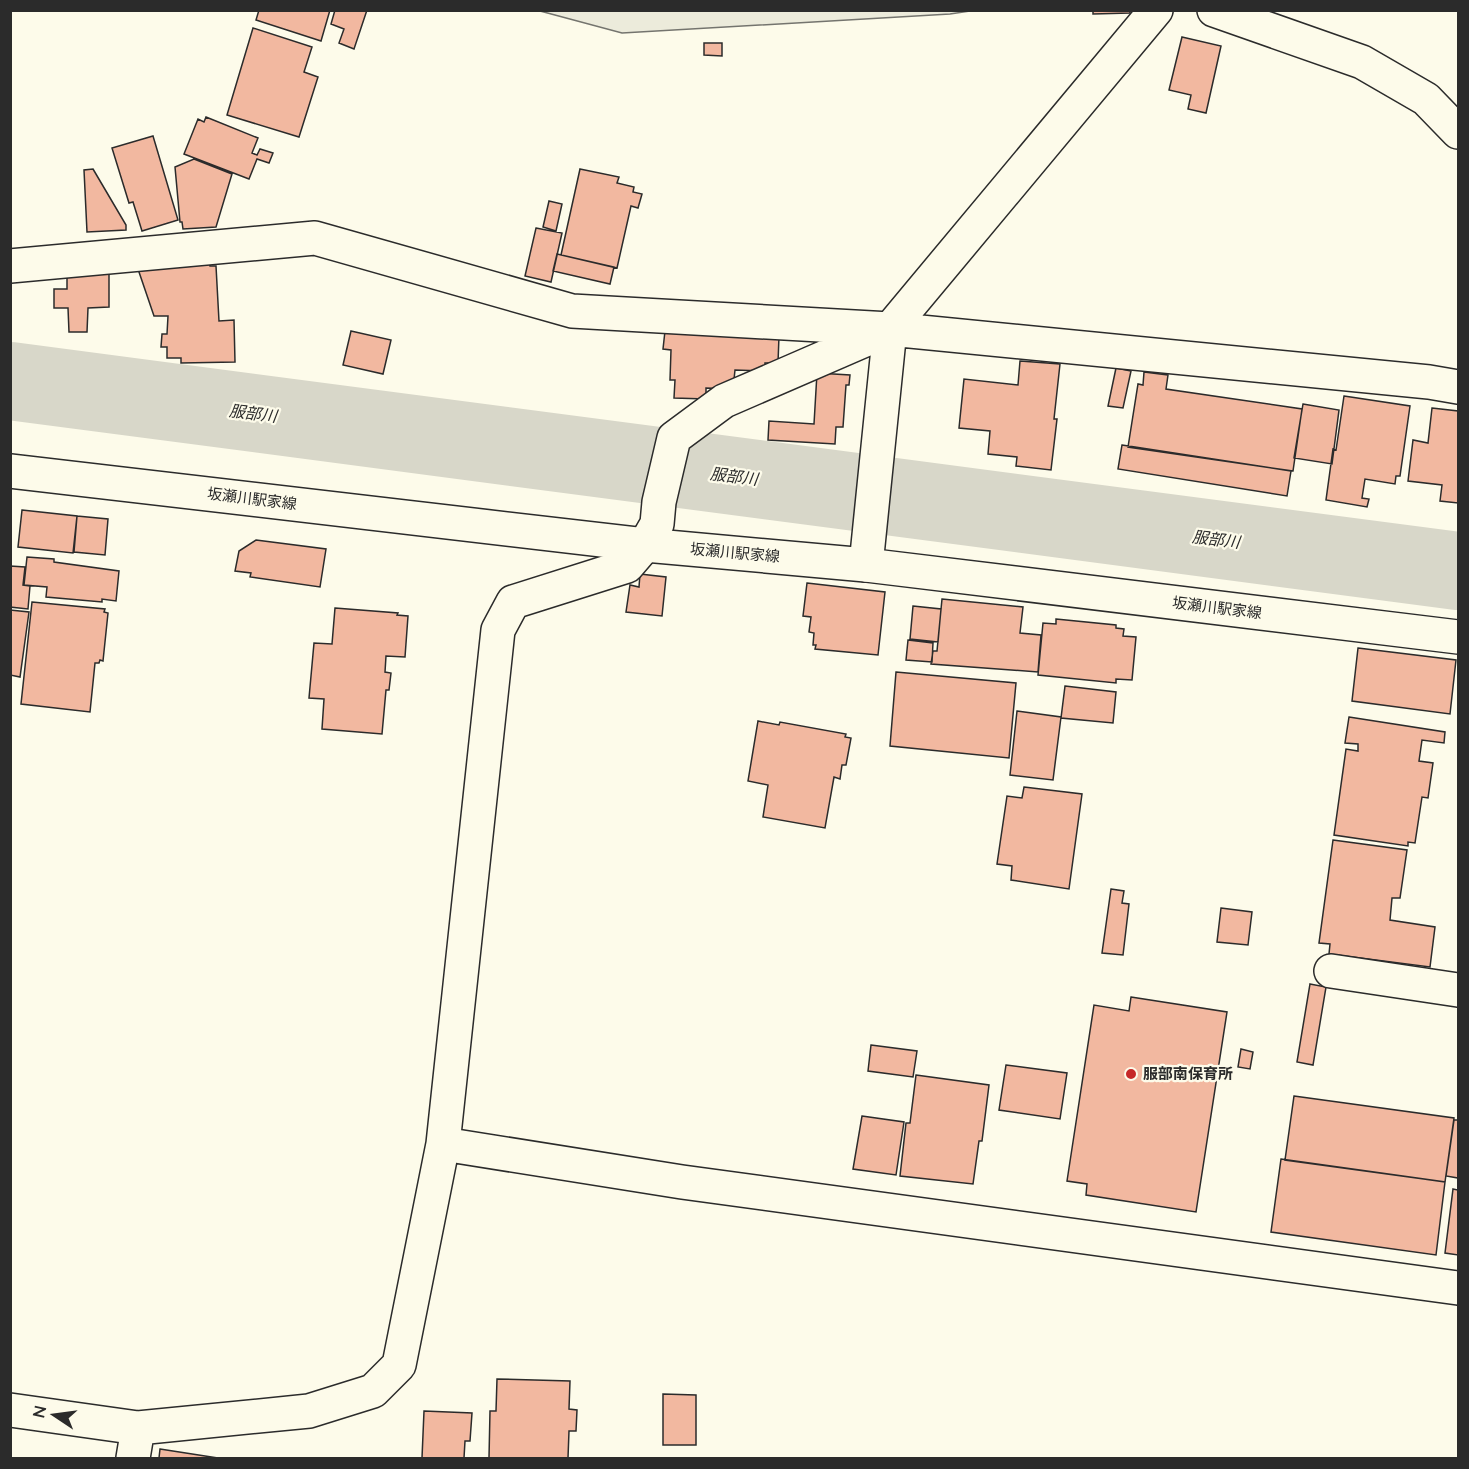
<svg xmlns="http://www.w3.org/2000/svg" width="1469" height="1469" font-family="Lato,'Noto Sans JP',sans-serif">
  <style>
    .green { fill: #ecebdb; stroke: #74746e; stroke-width: 1.5 }
    .lines { fill: none; stroke-linecap: round; stroke-linejoin: round }
    .river { stroke: #d8d7c9; stroke-width: 78 }
    .building { fill: #f2b8a0; stroke: #2b2b2b; stroke-width: 1.5 }
    .minor-casing { stroke: #2b2b2b; stroke-width: 36 }
    .major-casing { stroke: #2b2b2b; stroke-width: 36 }
    .minor { stroke: #fdfbea; stroke-width: 33 }
    .major { stroke: #fdfbea; stroke-width: 33 }
    .poi-dot { fill: #c62828; stroke: #fdfbea; stroke-width: 2 }
    .labels { text-anchor: middle; stroke-width: 4.5; stroke-linejoin: round; paint-order: stroke }
    .street-label { font-size: 15px; fill: #2b2b2b; stroke: #fdfbea }
    .poi-label { font-size: 15px; font-weight: bold; fill: #2b2b2b; stroke: #fdfbea; text-anchor: start }
    .water-label { font-size: 16px; font-style: italic; fill: #2b2b2b; stroke: #fdfbea }
  </style>
  <rect width="100%" height="100%" fill="#fdfbea"/>
  <path class="green" d="M 540,11 L 970,11 L 950,14 L 622,33 Z"/>
  <g class="lines">
    <path class="river" d="M 10,381 L 1458,571"/>
  </g>
  <path class="building" d="M 259,10 L 330,10 L 321,41 L 256,20 Z
    M 335,10 L 367,10 L 354,49 L 339,43 L 344,29 L 331,24 Z
    M 1093,10 L 1130,10 L 1130,13 L 1093,14 Z
    M 253,28 L 312,47 L 304,72 L 318,77 L 299,137 L 227,115 Z
    M 1182,37 L 1221,46 L 1206,113 L 1188,109 L 1191,95 L 1169,90 Z
    M 704,43 L 722,43 L 722,56 L 704,55 Z
    M 206,117 L 258,138 L 252,153 L 257,155 L 260,149 L 273,153 L 269,163 L 257,159 L 249,179 L 184,154 L 198,119 L 204,122 Z
    M 153,136 L 178,220 L 142,231 L 133,202 L 129,203 L 112,148 Z
    M 194,159 L 232,174 L 216,227 L 183,229 L 182,222 L 180,222 L 175,167 Z
    M 93,169 L 126,225 L 126,230 L 87,232 L 84,170 Z
    M 580,169 L 619,177 L 617,183 L 634,187 L 633,192 L 642,194 L 638,208 L 631,206 L 617,268 L 561,255 Z
    M 549,201 L 562,204 L 556,231 L 543,227 Z
    M 536,228 L 562,233 L 551,282 L 525,276 Z
    M 557,254 L 614,267 L 610,284 L 553,271 Z
    M 209,258 L 210,266 L 216,266 L 219,321 L 234,320 L 235,362 L 181,363 L 181,358 L 167,358 L 167,347 L 161,347 L 162,334 L 167,334 L 168,316 L 154,316 L 138,269 Z
    M 67,273 L 109,273 L 109,307 L 88,308 L 87,332 L 69,332 L 68,308 L 54,308 L 54,289 L 67,289 Z
    M 351,331 L 391,340 L 383,374 L 343,365 Z
    M 665,331 L 779,336 L 778,363 L 765,363 L 765,371 L 735,370 L 733,389 L 706,388 L 706,399 L 674,398 L 675,380 L 670,380 L 671,350 L 663,349 Z
    M 1020,361 L 1060,364 L 1054,419 L 1057,419 L 1051,470 L 1016,466 L 1017,457 L 988,454 L 990,431 L 959,428 L 964,379 L 1018,385 Z
    M 1116,368 L 1131,371 L 1123,408 L 1108,406 Z
    M 1144,372 L 1168,375 L 1166,389 L 1302,409 L 1293,471 L 1128,447 L 1138,384 L 1143,385 Z
    M 817,373 L 850,375 L 849,385 L 846,385 L 843,427 L 836,427 L 835,444 L 768,440 L 769,421 L 814,424 Z
    M 1344,396 L 1410,406 L 1400,476 L 1396,476 L 1395,484 L 1365,479 L 1362,498 L 1369,499 L 1367,507 L 1326,500 L 1333,449 L 1336,450 Z
    M 1303,404 L 1339,410 L 1332,464 L 1294,458 Z
    M 1432,408 L 1458,411 L 1458,503 L 1440,501 L 1442,485 L 1408,481 L 1413,440 L 1428,443 Z
    M 1122,445 L 1291,471 L 1287,496 L 1118,469 Z
    M 22,510 L 77,516 L 73,553 L 18,547 Z
    M 77,516 L 108,519 L 105,555 L 74,552 Z
    M 256,540 L 326,549 L 320,587 L 250,577 L 251,573 L 235,571 L 239,551 Z
    M 27,557 L 54,559 L 54,562 L 119,571 L 116,601 L 102,599 L 102,602 L 46,597 L 47,587 L 24,585 Z
    M 10,566 L 25,567 L 23,585 L 30,586 L 28,609 L 10,607 Z
    M 640,574 L 666,577 L 662,616 L 626,612 L 630,585 L 639,587 Z
    M 807,583 L 885,592 L 878,655 L 815,649 L 816,645 L 813,645 L 814,633 L 809,632 L 811,617 L 803,616 Z
    M 942,599 L 1023,607 L 1020,633 L 1041,635 L 1038,672 L 931,664 L 933,651 L 937,651 Z
    M 32,602 L 105,609 L 104,612 L 108,613 L 103,661 L 100,660 L 99,663 L 95,663 L 90,712 L 21,704 Z
    M 913,606 L 941,609 L 938,642 L 910,639 Z
    M 335,608 L 398,613 L 397,615 L 408,616 L 405,657 L 386,656 L 385,672 L 391,673 L 389,690 L 386,690 L 382,734 L 322,729 L 324,699 L 309,698 L 314,643 L 332,644 Z
    M 10,610 L 29,612 L 20,677 L 10,675 Z
    M 1056,619 L 1116,625 L 1116,628 L 1124,629 L 1123,636 L 1136,637 L 1132,680 L 1116,679 L 1116,683 L 1038,675 L 1043,623 L 1056,624 Z
    M 908,640 L 933,643 L 932,662 L 906,660 Z
    M 1358,648 L 1456,660 L 1450,714 L 1352,701 Z
    M 896,672 L 1016,683 L 1009,758 L 890,746 Z
    M 1065,686 L 1116,692 L 1113,723 L 1061,718 Z
    M 1017,711 L 1061,717 L 1053,780 L 1010,775 Z
    M 1349,717 L 1445,732 L 1444,743 L 1422,740 L 1419,761 L 1433,763 L 1428,798 L 1422,797 L 1415,843 L 1408,842 L 1408,846 L 1334,835 L 1346,749 L 1358,751 L 1358,744 L 1345,743 Z
    M 758,721 L 779,725 L 780,722 L 846,734 L 845,737 L 851,738 L 846,765 L 842,765 L 840,779 L 834,777 L 825,828 L 763,817 L 768,785 L 748,781 Z
    M 1024,787 L 1082,794 L 1069,889 L 1011,880 L 1012,866 L 997,864 L 1007,796 L 1022,798 Z
    M 1333,840 L 1407,850 L 1400,898 L 1392,898 L 1390,920 L 1435,927 L 1430,967 L 1329,954 L 1330,944 L 1319,943 Z
    M 1111,889 L 1124,891 L 1122,903 L 1129,904 L 1123,955 L 1102,953 Z
    M 1221,908 L 1252,912 L 1248,945 L 1217,942 Z
    M 1310,984 L 1326,987 L 1313,1065 L 1297,1062 Z
    M 1131,997 L 1227,1012 L 1196,1212 L 1086,1195 L 1087,1184 L 1067,1181 L 1094,1005 L 1129,1011 Z
    M 871,1045 L 917,1051 L 913,1077 L 868,1071 Z
    M 1241,1049 L 1253,1052 L 1250,1069 L 1238,1067 Z
    M 1006,1065 L 1067,1073 L 1060,1119 L 999,1110 Z
    M 916,1075 L 989,1085 L 982,1141 L 979,1141 L 973,1184 L 900,1176 L 906,1123 L 910,1123 Z
    M 1294,1096 L 1454,1118 L 1445,1182 L 1285,1160 Z
    M 862,1116 L 904,1122 L 896,1175 L 853,1169 Z
    M 1454,1120 L 1458,1120 L 1458,1178 L 1446,1176 Z
    M 1281,1159 L 1445,1182 L 1436,1255 L 1271,1232 Z
    M 1453,1189 L 1458,1190 L 1458,1255 L 1445,1253 Z
    M 497,1379 L 570,1381 L 569,1409 L 577,1410 L 576,1431 L 569,1431 L 568,1458 L 489,1458 L 490,1411 L 496,1411 Z
    M 663,1394 L 696,1395 L 696,1445 L 663,1445 Z
    M 424,1411 L 472,1413 L 470,1441 L 465,1441 L 464,1458 L 422,1458 Z
    M 160,1449 L 218,1458 L 159,1458 Z"/>
  <g class="lines">
    <defs>
      <path id="minor" d="M 1214,10 L 1362,62 L 1426,99 L 1458,132
        M 10,266 L 315,238 L 572,311 L 890,329 L 1429,382 L 1458,387
        M 866,565 L 890,329
        M 1331,971 L 1458,990
        M 443,1144 L 682,1182 L 1458,1288
        M 10,1410 L 138,1428 L 309,1411 L 373,1391 L 399,1365 L 443,1144 L 498,630 L 513,602 L 627,566 L 645,545 L 657,524 L 659,502 L 674,438 L 724,401 L 890,329 L 1156,10
        M 133,1458 L 138,1428"/>
      <path id="major" d="M 10,471 L 645,545 L 866,565 L 1458,637"/>
    </defs>
    <use href="#minor" class="minor-casing"/>
    <use href="#major" class="major-casing"/>
    <use href="#minor" class="minor"/>
    <use href="#major" class="major"/>
  </g>
  <circle class="poi-dot" cx="1131" cy="1074" r="6"/>
  <g class="labels">
    <g class="street-label">
      <text transform="translate(252 499) rotate(7)" y="5">坂瀬川駅家線</text>
      <text transform="translate(735 553) rotate(5)" y="5">坂瀬川駅家線</text>
      <text transform="translate(1217 608) rotate(7)" y="5">坂瀬川駅家線</text>
    </g>
    <g class="poi-label">
      <text x="1143" y="1079">服部南保育所</text>
    </g>
    <g class="water-label">
      <text transform="translate(253 413) rotate(7)" y="6">服部川</text>
      <text transform="translate(734 476) rotate(7)" y="6">服部川</text>
      <text transform="translate(1216 539) rotate(7)" y="6">服部川</text>
    </g>
  </g>
  <rect width="1469" height="1469" fill="none" stroke="#2b2b2b" stroke-width="24"/>
  <g transform="translate(54 1415) rotate(283)" stroke="#fdfbea" stroke-width="4.5" paint-order="stroke">
  <path d="M0-4.5L10 22L0 15L-10 22Z" fill="#2b2b2b"/>
  <text y="-9" font-size="16" font-weight="bold" text-anchor="middle" fill="#2b2b2b">N</text>
  </g>
</svg>
